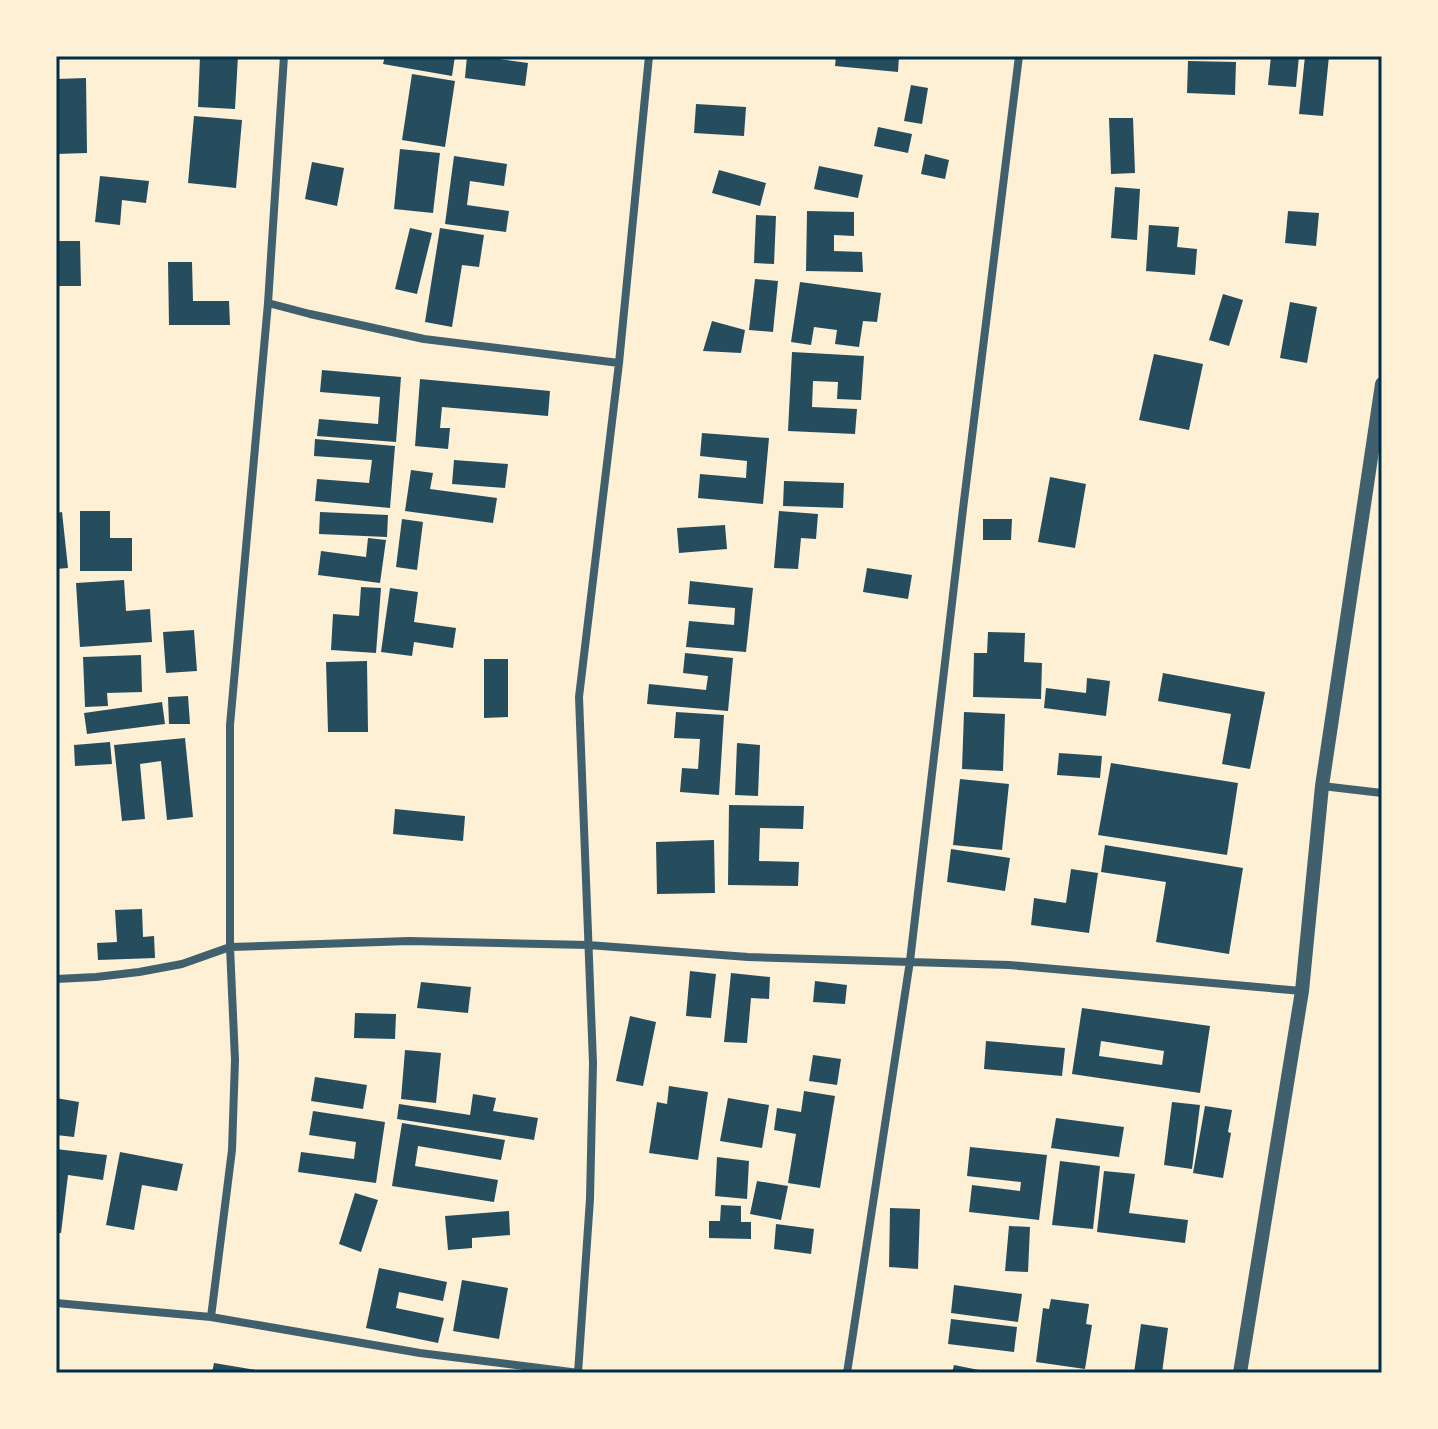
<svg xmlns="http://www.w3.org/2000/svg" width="1438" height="1429" font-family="Ubuntu,sans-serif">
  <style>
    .building { fill: #264d5e; fill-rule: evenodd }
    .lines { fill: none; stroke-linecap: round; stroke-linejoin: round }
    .minor { stroke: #3f606c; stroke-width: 8 }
    .tertiary { stroke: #3f606c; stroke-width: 14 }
    .neatline { fill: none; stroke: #003049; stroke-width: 3 }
  </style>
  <rect width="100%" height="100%" fill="#fdf0d5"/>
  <path class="building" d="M 200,56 L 238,56 L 235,109 L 198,107 Z
    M 385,56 L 455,56 L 452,76 L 383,64 Z
    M 467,56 L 493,56 L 493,58 L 528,63 L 525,86 L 465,78 Z
    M 836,56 L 899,56 L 898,72 L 835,66 Z
    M 1271,56 L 1299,56 L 1296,87 L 1268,85 Z
    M 1305,56 L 1329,56 L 1323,116 L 1299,114 Z
    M 1188,61 L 1236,62 L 1235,95 L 1187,93 Z
    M 412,74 L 455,81 L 445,147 L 402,140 Z
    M 86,78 L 87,153 L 56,154 L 56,79 Z
    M 911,85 L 928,88 L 922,124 L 904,121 Z
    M 696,104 L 746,107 L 744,136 L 694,133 Z
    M 194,116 L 242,120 L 236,188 L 188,183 Z
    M 1109,118 L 1133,118 L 1135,173 L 1111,174 Z
    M 878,127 L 912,134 L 908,153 L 874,146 Z
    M 400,149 L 440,153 L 433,213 L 394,209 Z
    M 925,154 L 949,160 L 945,179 L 921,174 Z
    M 454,156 L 507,164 L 504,186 L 470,181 L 467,205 L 509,211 L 506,232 L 445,224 Z
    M 312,162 L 344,168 L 337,206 L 305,199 Z
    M 819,166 L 863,175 L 858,198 L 814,189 Z
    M 719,170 L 766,183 L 760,206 L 712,193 Z
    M 100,176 L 149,181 L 146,203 L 122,200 L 120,225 L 95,222 Z
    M 1115,187 L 1140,189 L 1137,240 L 1111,238 Z
    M 807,211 L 854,212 L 854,236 L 834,235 L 834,251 L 862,252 L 863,272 L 806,271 Z
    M 1288,211 L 1319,213 L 1316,246 L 1285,243 Z
    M 756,215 L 776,216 L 774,264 L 754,263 Z
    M 1149,225 L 1179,227 L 1177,247 L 1197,249 L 1195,275 L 1146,271 Z
    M 410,228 L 432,233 L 417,294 L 395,289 Z
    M 440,228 L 484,235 L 479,267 L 462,265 L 452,327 L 425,322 Z
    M 58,241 L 80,241 L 81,286 L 59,286 Z
    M 168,262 L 192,262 L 193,301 L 229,301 L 230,325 L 169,325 Z
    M 755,279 L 778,281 L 773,332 L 749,330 Z
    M 800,282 L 881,293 L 877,322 L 863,321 L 859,347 L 835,344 L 837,330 L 814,327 L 811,345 L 791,342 Z
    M 1223,294 L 1243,300 L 1229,346 L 1209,340 Z
    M 1290,302 L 1317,307 L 1307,363 L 1280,358 Z
    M 712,321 L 745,330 L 741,353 L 703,351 Z
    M 792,352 L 864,356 L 861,400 L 837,399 L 838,382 L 813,381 L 812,407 L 857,409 L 855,434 L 788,431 Z
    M 1154,354 L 1203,364 L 1189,430 L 1139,420 Z
    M 322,370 L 401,377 L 396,442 L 317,436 L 319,419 L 378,424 L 380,397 L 320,392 Z
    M 420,379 L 550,391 L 548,416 L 442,407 L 440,428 L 450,428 L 448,449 L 415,446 Z
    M 702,433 L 769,438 L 763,504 L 698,498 L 700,474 L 746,478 L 747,461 L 700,456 Z
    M 315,439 L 395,446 L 390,508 L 315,501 L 317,479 L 369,483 L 372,460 L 314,456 Z
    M 454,460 L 508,464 L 505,488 L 452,484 Z
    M 411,470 L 433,473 L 430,489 L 497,498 L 493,523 L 405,511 Z
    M 1050,477 L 1086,484 L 1075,548 L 1038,542 Z
    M 784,481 L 844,483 L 843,508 L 783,506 Z
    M 80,511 L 110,511 L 110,538 L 132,538 L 132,571 L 80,571 Z
    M 779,511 L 818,514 L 816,539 L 801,538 L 798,569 L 774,568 Z
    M 62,512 L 68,568 L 56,569 L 56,513 Z
    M 320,512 L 388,515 L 387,537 L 319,534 Z
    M 402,519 L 423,522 L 417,570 L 396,567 Z
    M 983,519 L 1012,519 L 1011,540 L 983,540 Z
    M 725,525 L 727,549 L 679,553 L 677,528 Z
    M 368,538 L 386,540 L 380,583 L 318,575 L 321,551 L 366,557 Z
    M 867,568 L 912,575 L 908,599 L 863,592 Z
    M 124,580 L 126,611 L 150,609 L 152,642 L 80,647 L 76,583 Z
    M 690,581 L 753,588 L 746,652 L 686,647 L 689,621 L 734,625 L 735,608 L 688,604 Z
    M 361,587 L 381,588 L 376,653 L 331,650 L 333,614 L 359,616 Z
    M 390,588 L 418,592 L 414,622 L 456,628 L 453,648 L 414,642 L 412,656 L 381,652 Z
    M 194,630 L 197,671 L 166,673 L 163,632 Z
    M 988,632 L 1025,633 L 1024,662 L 1042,663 L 1041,699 L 973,697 L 974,653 L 987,653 Z
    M 685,653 L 733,658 L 728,711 L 647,704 L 649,684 L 706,690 L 708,676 L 683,673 Z
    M 141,655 L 142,692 L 107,693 L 108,706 L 85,707 L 83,657 Z
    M 484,659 L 508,659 L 508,717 L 484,718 Z
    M 367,661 L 368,732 L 328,732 L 326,662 Z
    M 1163,673 L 1265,692 L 1250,769 L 1222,764 L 1231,714 L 1158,701 Z
    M 1087,678 L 1110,681 L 1106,716 L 1044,708 L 1046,688 L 1086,693 Z
    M 188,696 L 190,724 L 169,724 L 168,697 Z
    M 162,702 L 165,724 L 87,734 L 84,713 Z
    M 676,712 L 724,715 L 719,795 L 680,792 L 682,768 L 698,769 L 700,739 L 674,738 Z
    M 964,712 L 1005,714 L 1003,771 L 962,769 Z
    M 185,738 L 193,817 L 167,820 L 161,761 L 140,764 L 145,819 L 122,821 L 114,745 Z
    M 110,742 L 112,764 L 75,766 L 74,745 Z
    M 737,743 L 760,745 L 758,796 L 735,795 Z
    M 1059,753 L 1102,756 L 1100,778 L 1057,775 Z
    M 1111,763 L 1238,783 L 1227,855 L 1098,835 Z
    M 960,779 L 1009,784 L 1002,850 L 953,845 Z
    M 729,805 L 804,806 L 803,829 L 760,828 L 759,861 L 799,862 L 798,886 L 728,885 Z
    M 395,809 L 465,816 L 463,841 L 393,834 Z
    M 714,840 L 715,893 L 657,894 L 656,842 Z
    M 1105,845 L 1243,868 L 1229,954 L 1156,942 L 1166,882 L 1101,872 Z
    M 951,849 L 1010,858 L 1005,891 L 947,882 Z
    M 1071,869 L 1098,873 L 1089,933 L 1031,925 L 1034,898 L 1066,903 Z
    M 142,909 L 143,937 L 154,936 L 155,958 L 98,960 L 97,943 L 117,942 L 115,910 Z
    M 690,971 L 716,974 L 711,1018 L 686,1016 Z
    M 731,973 L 770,977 L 769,999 L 751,998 L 747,1043 L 724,1042 Z
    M 815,981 L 847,985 L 845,1004 L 813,1002 Z
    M 421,982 L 471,987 L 468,1013 L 417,1008 Z
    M 1082,1008 L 1210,1026 L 1200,1093 L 1072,1074 ZM 1101,1041 L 1164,1051 L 1162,1065 L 1099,1056 Z
    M 355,1013 L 396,1014 L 395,1039 L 354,1038 Z
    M 630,1016 L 656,1022 L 643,1086 L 616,1081 Z
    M 986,1041 L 1065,1048 L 1062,1076 L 984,1069 Z
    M 405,1050 L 441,1053 L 436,1103 L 401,1099 Z
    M 813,1055 L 841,1059 L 837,1085 L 809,1081 Z
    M 315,1077 L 367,1085 L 363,1109 L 311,1101 Z
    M 669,1086 L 708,1092 L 698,1160 L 649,1153 L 657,1102 L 667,1104 Z
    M 804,1091 L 835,1096 L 820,1188 L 788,1183 L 796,1134 L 774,1130 L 777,1108 L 801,1112 Z
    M 473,1094 L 496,1098 L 493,1111 L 538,1118 L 534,1140 L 397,1119 L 399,1104 L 470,1115 Z
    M 56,1098 L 79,1102 L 74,1137 L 56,1135 Z
    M 728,1098 L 769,1105 L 762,1148 L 720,1141 Z
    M 1172,1102 L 1200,1105 L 1192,1169 L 1164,1165 Z
    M 1205,1106 L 1232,1110 L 1228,1132 L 1231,1133 L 1223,1178 L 1193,1173 Z
    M 313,1111 L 385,1122 L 376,1183 L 298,1172 L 301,1152 L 354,1159 L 356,1142 L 309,1135 Z
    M 1056,1118 L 1124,1127 L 1119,1157 L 1051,1148 Z
    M 402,1123 L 505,1140 L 501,1160 L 418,1146 L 415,1166 L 498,1180 L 494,1202 L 392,1186 Z
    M 970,1147 L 1047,1155 L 1039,1220 L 969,1212 L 972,1185 L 1020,1191 L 1021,1182 L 967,1176 Z
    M 56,1149 L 107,1155 L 103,1180 L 68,1175 L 61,1233 L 56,1233 Z
    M 120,1152 L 183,1164 L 177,1191 L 142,1185 L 134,1230 L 106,1225 Z
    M 717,1157 L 749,1161 L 747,1199 L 715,1196 Z
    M 1060,1161 L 1100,1166 L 1093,1229 L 1052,1225 Z
    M 1104,1171 L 1135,1174 L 1129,1213 L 1188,1220 L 1185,1243 L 1097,1232 Z
    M 757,1181 L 788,1186 L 781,1220 L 750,1214 Z
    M 355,1193 L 378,1200 L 361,1252 L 339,1244 Z
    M 721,1205 L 741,1206 L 741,1222 L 751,1222 L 751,1239 L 709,1238 L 709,1221 L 720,1221 Z
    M 890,1208 L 920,1209 L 918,1269 L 889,1267 Z
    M 509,1211 L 510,1235 L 472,1238 L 472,1248 L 448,1250 L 445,1216 Z
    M 776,1224 L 814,1229 L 811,1254 L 774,1249 Z
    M 1009,1226 L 1030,1227 L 1028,1272 L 1005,1271 Z
    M 379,1268 L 447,1282 L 443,1301 L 399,1292 L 396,1308 L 444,1318 L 438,1343 L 366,1328 Z
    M 462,1280 L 508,1288 L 499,1339 L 453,1331 Z
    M 954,1285 L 1022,1294 L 1018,1322 L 951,1313 Z
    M 1051,1299 L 1089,1304 L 1086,1324 L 1092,1325 L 1085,1369 L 1036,1362 L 1043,1308 L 1049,1309 Z
    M 951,1319 L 1017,1327 L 1014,1352 L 948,1344 Z
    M 1141,1324 L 1168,1328 L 1162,1373 L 1134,1373 Z
    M 214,1363 L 262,1371 L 262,1373 L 212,1373 Z
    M 954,1365 L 989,1372 L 989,1373 L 952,1373 Z"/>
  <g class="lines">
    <path class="minor" d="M 268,303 L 310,314 L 424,339 L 619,363
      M 1322,786 L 1382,793
      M 56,979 L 96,977 L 139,972 L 182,964 L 230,947 L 409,941 L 588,945 L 748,957 L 1009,965 L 1302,991
      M 56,1303 L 211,1317 L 420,1353 L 579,1373
      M 211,1317 L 232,1150 L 235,1060 L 230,947 L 230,725 L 268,303 L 284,56
      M 578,1373 L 590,1199 L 593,1063 L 579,697 L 619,363 L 649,56
      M 847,1373 L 910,961 L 963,509 L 1019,56"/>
    <path class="tertiary" d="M 1240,1373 L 1302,991 L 1322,786 L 1382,384"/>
  </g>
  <rect width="1438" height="1429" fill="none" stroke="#fdf0d5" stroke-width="116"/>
  <rect x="58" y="58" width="1322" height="1313" class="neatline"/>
</svg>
